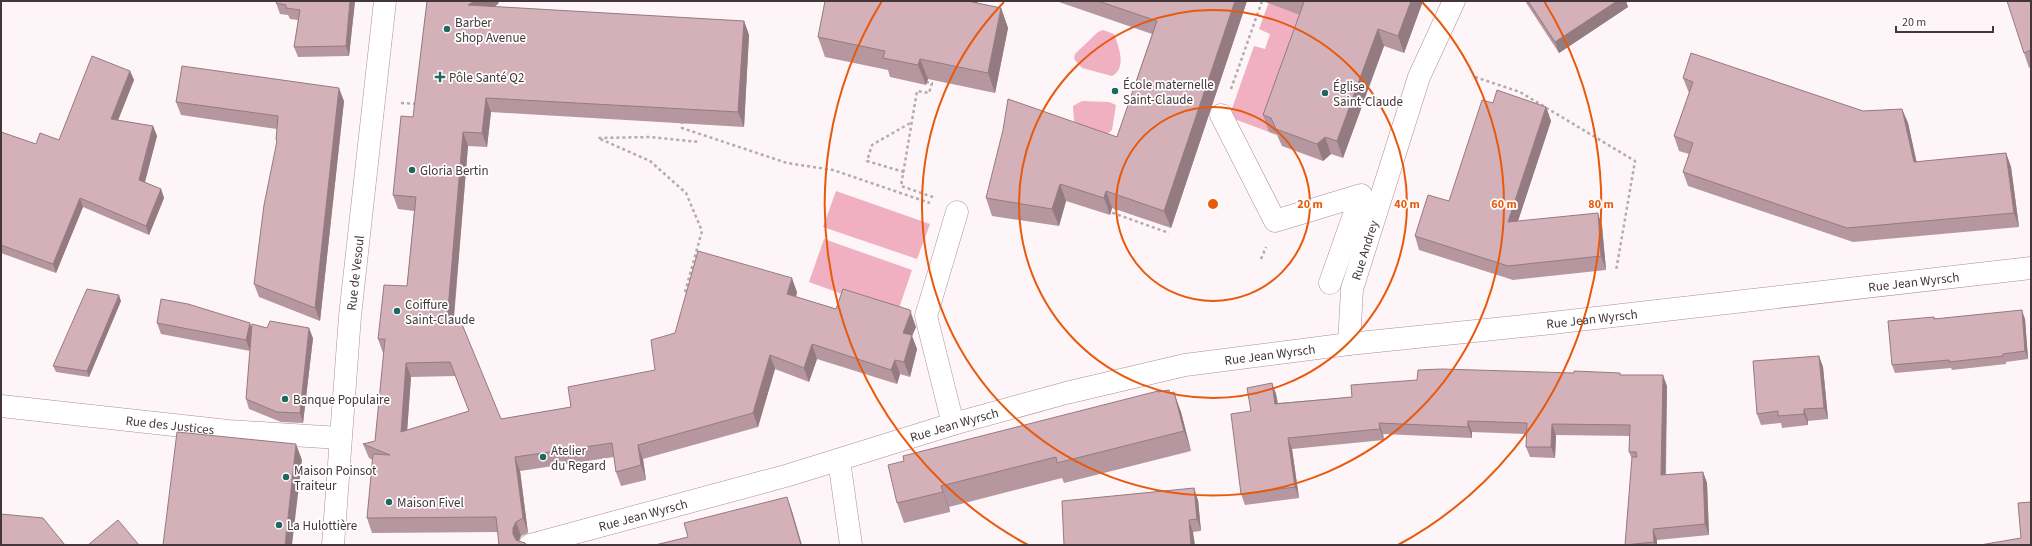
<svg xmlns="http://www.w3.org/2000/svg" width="2032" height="546" font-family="'Source Sans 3',sans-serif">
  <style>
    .green { fill: #f0b0c1 }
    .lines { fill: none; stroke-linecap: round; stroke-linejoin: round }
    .minor-casing { stroke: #b08d96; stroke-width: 23 }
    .major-casing { stroke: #b08d96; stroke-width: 23 }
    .path { stroke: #b5abad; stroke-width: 2.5; stroke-dasharray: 3 3; stroke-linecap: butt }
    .minor { stroke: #fff; stroke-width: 22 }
    .major { stroke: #fff; stroke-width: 22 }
    .wall { fill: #b6979f; fill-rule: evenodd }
    .shaded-wall { fill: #947b82 }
    .building { fill: #d4b0b9; stroke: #947b82; fill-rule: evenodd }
    .ring { fill: none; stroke: #e8590c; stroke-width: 2 }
    .poi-dot { fill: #20685e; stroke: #fff; stroke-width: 1.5 }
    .labels { text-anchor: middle; stroke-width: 3.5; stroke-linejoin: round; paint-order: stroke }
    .poi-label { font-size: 13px; fill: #44363a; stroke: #fff; text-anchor: start }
    .street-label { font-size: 13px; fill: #44363a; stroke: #fff }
    .centre { fill: #e8590c; stroke: #fff; stroke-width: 2 }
    .ring-label { font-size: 12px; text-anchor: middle; font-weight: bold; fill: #e8590c; stroke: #fff; stroke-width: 3.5; stroke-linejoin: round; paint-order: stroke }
  </style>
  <rect width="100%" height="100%" fill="#fdf5f7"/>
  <path class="green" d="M 1269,2 L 1311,19 L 1269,132 L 1229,117 L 1254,46 L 1265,49 L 1270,34 L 1259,29 Z
    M 1103,30 L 1114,34 C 1119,47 1127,68 1112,76 L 1082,68 L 1074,59 L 1075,54 L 1098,32 Z
    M 1082,101 L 1109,102 L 1116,105 L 1112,130 L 1108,134 L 1080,126 L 1074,121 L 1073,106 Z
    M 836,191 L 930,224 L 917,259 L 823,227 Z
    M 824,239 L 912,270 L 897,314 L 809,282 Z"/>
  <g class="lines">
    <defs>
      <g id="minor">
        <path d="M 1221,115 L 1275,221 L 1361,195 L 1330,283"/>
        <path id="s1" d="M 1349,344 L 1352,289 L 1419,77 L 1454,1"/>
        <path id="s2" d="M 1,406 L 228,431 L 340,438"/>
        <path d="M 953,424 L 926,316 L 957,212"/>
        <path d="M 839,460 L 851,545"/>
        <path id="s3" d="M 530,545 L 789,475 L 953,424 L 1066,393 L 1185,365 L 1349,344 L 1552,323 L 2031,268"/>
      </g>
      <g id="major">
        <path id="s4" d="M 333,545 L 350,316 L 385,1"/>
      </g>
    </defs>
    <use href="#minor" class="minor-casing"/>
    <use href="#major" class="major-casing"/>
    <path class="path" d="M 1475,77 L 1520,92 L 1635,161 L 1616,271
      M 926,82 L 932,83 L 929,93 L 917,91 L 901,186 L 933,197
      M 1231,89 L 1262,1
      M 401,103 L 418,104
      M 682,121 L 682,128 L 787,163 L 833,170 L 930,203
      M 904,172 L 867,161 L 872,145 L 912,122
      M 1116,207 L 1113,213 L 1169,233
      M 1261,259 L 1266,247
      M 685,292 L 702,231 L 686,193 L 650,161 L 598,138 L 650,137 L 699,142"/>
    <use href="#minor" class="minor"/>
    <use href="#major" class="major"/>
  </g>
  <path class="wall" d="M 355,1 L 349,56 L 298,57 L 294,47 L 298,20 L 290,19 L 288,15 L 280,14 L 276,3 Z
    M 427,1 L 499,1 L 498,4 L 494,7 L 744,21 L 749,35 L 744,127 L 491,112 L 487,147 L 468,146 L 454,319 L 501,419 L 571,407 L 655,370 L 675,333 L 797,292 L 796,297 L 836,309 L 916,327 L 912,336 L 917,349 L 910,377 L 900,374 L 897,384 L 817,359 L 809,382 L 775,369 L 758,427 L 643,459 L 646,480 L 621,486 L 616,472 L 614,457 L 520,471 L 528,533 L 521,536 L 519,541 L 526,545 L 498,532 L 372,533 L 367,518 L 373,460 L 369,458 L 363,444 L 375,441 L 384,353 L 383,353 L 378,339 L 407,286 L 414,211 L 398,209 L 393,195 L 413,117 ZM 455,376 L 469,411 L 407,430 L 411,377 Z
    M 825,1 L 977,1 L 977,3 L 1001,8 L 1008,28 L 995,93 L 928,79 L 926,85 L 890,77 L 888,70 L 825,57 L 818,37 Z
    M 1056,1 L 1247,1 L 1171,228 L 1112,208 L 1110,215 L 1066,201 L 1059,226 L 992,216 L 986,198 L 1117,137 L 1152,34 Z
    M 1263,1 L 1423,1 L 1404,53 L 1384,46 L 1343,158 L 1331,154 L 1323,161 L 1282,146 L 1277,135 L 1269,132 L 1263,115 L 1300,15 Z
    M 1525,1 L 1626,1 L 1628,7 L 1559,53 Z
    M 2031,1 L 2031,67 L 2029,68 L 2024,53 Z
    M 130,71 L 134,80 L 118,120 L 153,126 L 157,136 L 145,182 L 161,189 L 164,198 L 149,235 L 83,207 L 56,273 L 1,253 L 1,132 L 36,144 L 59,140 Z
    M 1683,78 L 1863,111 L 1902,109 L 1908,123 L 1916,162 L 2006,153 L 2011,167 L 2019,227 L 1853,242 L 1688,186 L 1683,172 L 1689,154 L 1679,151 L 1674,136 L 1689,93 Z
    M 344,101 L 320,321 L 259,297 L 254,284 L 277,143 L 276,140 L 277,129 L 181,115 L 176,102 Z
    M 1493,103 L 1546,107 L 1551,121 L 1518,221 L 1602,226 L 1606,270 L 1513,280 L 1419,250 L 1415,236 L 1449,201 Z
    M 121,301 L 89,377 L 56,372 L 53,366 Z
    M 1934,317 L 1935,319 L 2025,319 L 2028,359 L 2006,362 L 2006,364 L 1952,370 L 1951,368 L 1895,373 L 1892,365 Z
    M 157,323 L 251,326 L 267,328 L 313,338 L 303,423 L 281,422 L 249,409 L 246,399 L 250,351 L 161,334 Z
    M 1819,356 L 1823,367 L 1828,419 L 1808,421 L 1808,425 L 1782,428 L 1781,423 L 1761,425 L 1757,414 Z
    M 1621,375 L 1667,386 L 1666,475 L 1703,472 L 1707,483 L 1709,535 L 1657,540 L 1657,545 L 1625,545 L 1632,459 L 1629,452 L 1630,436 L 1556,435 L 1555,458 L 1530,457 L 1526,447 L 1527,434 L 1472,432 L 1472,438 L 1383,434 L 1384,440 L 1292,449 L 1299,498 L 1245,505 L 1241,494 L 1251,411 L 1272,383 L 1276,394 L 1278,403 Z
    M 1169,390 L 1170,393 L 1181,412 L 1191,451 L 1064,483 L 1062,478 L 949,507 L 950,512 L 904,523 L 897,503 L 1158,392 Z
    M 1198,500 L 1201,531 L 1193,532 L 1062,501 Z"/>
  <path class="shaded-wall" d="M 350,1 L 355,1 L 349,56 L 346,46 Z
    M 475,1 L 499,1 L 498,4 L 473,19 L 468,5 Z
    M 973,1 L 977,1 L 981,14 L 972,2 Z
    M 1235,1 L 1247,1 L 1171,228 L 1164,211 Z
    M 1411,1 L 1423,1 L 1404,53 L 1398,36 Z
    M 1617,1 L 1626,1 L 1628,7 L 1559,53 L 1555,42 Z
    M 1001,8 L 1008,28 L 995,93 L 988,73 Z
    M 744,21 L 749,35 L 744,127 L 738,112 Z
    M 1378,29 L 1384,46 L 1343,158 L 1337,141 Z
    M 920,59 L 928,79 L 926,85 L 918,65 Z
    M 130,71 L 134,80 L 115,128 L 111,119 Z
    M 339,88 L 344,101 L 320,321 L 315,308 Z
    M 486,98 L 491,112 L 487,147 L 482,133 Z
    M 1546,107 L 1551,121 L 1513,236 L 1508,222 Z
    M 1902,109 L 1908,123 L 1920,177 L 1914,162 Z
    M 153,126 L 157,136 L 143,189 L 139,180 Z
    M 463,132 L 468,146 L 452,336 L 447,321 Z
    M 1325,137 L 1331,154 L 1323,161 L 1317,144 Z
    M 2006,153 L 2011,167 L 2019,227 L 2014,213 Z
    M 1060,184 L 1066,201 L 1059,226 L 1052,209 Z
    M 161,189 L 164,198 L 149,235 L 146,226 Z
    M 1106,191 L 1112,208 L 1110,215 L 1104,198 Z
    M 80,198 L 83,207 L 56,273 L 53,264 Z
    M 1598,213 L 1602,226 L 1606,270 L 1601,256 Z
    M 792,278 L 797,292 L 793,309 L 787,294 Z
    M 119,295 L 121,301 L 89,377 L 87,371 Z
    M 910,310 L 916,327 L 912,336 L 917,349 L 910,377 L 904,362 L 903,333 Z
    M 2022,310 L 2025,319 L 2028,359 L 2025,351 Z
    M 250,323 L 254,333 L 250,351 L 246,340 Z
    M 309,328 L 313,338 L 303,423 L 300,413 Z
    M 812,344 L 817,359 L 809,382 L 804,368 Z
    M 770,355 L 775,369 L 758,427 L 753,413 Z
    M 1819,356 L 1823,367 L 1828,419 L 1824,408 Z
    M 895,360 L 900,374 L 897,384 L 891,370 Z
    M 406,363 L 411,377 L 406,447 L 401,432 Z
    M 1663,375 L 1667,386 L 1665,486 L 1661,475 Z
    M 1272,383 L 1276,394 L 1279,414 L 1275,404 Z
    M 1174,392 L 1181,412 L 1191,451 L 1184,431 Z
    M 1804,409 L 1808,421 L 1808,425 L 1804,414 Z
    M 1468,421 L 1472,432 L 1472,438 L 1468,427 Z
    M 1379,423 L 1383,434 L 1384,440 L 1380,429 Z
    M 1552,424 L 1556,435 L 1555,458 L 1551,447 Z
    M 1288,438 L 1292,449 L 1299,498 L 1295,487 Z
    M 296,444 L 302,460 L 292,545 L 285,545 Z
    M 638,445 L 643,459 L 646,480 L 641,465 Z
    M 515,457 L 520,471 L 528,533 L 523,518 Z
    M 1703,472 L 1707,483 L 1709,535 L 1705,524 Z
    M 941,486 L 949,507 L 950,512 L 943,492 Z
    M 1194,488 L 1198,500 L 1201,531 L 1197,519 Z
    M 787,497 L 792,511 L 802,545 L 801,545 Z
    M 1189,520 L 1193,532 L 1195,545 L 1191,545 Z
    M 516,522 L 521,536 L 518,542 L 513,534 L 513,528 Z
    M 1653,529 L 1657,540 L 1657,545 L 1655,545 L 1654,542 Z"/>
  <path class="building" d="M 277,1 L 350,1 L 346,46 L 294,47 L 300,10 L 286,8 L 286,5 L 276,3 Z
    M 427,1 L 475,1 L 468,5 L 744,21 L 738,112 L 486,98 L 482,133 L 463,132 L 447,321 L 459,317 L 501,419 L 571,407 L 568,387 L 655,370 L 651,340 L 675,333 L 698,251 L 792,278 L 787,294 L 836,309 L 843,289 L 910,310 L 911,312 L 903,333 L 912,335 L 904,362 L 895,360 L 891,370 L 812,344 L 804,368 L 770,355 L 753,413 L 638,445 L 641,465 L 616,472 L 612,443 L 515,457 L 523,518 L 516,522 L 513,528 L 513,534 L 516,540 L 525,543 L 526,545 L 499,545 L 496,517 L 367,518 L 373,454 L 390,455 L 363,444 L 375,441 L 385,339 L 378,339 L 384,285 L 407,286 L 416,197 L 393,195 L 401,116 L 413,117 ZM 450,362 L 469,411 L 401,432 L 406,363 Z
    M 825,1 L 973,1 L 972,2 L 1001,8 L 988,73 L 920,59 L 918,65 L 883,58 L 885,51 L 818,37 Z
    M 1098,1 L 1235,1 L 1164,211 L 1106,191 L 1104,198 L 1060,184 L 1052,209 L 986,198 L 1003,130 L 1008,99 L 1117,137 L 1157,21 Z
    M 1302,1 L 1411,1 L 1398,36 L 1378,29 L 1337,141 L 1325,137 L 1317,144 L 1276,129 L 1271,118 L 1263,115 L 1304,2 Z
    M 1528,1 L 1617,1 L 1555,42 Z
    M 2007,1 L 2031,1 L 2031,50 L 2024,53 Z
    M 1691,53 L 1863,111 L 1902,109 L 1914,162 L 2006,153 L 2014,213 L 1847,228 L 1683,172 L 1693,143 L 1674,136 L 1693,82 L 1683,78 Z
    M 92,56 L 130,71 L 111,119 L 153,126 L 139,180 L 161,189 L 146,226 L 80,198 L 53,264 L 1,245 L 1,132 L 36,144 L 40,133 L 59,140 Z
    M 182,66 L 339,88 L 315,308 L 254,284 L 264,205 L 277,141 L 276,140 L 278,116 L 176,102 Z
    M 1497,90 L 1546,107 L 1508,222 L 1598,213 L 1601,256 L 1508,266 L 1415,236 L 1428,195 L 1449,201 L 1482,100 L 1493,103 Z
    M 87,289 L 119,295 L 87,371 L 53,366 Z
    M 161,299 L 188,304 L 250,323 L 246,340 L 157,323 Z
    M 2022,310 L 2025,351 L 2003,354 L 2003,356 L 1949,362 L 1949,360 L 1892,365 L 1888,321 L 1934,317 L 1934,319 Z
    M 270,321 L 309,328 L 300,413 L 277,412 L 246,399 L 252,324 L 267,328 Z
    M 1819,356 L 1824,408 L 1804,409 L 1804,414 L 1778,416 L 1778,411 L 1757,414 L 1753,361 Z
    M 1442,369 L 1574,373 L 1574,371 L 1620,373 L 1620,375 L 1663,375 L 1661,475 L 1703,472 L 1705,524 L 1653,529 L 1654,542 L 1625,545 L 1632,457 L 1637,457 L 1636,452 L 1629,452 L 1630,425 L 1552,424 L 1551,447 L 1526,447 L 1527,423 L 1468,421 L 1468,427 L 1379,423 L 1380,429 L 1288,438 L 1295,487 L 1241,494 L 1231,414 L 1251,411 L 1247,388 L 1272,383 L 1275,404 L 1352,397 L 1351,385 L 1417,380 L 1418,370 Z
    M 1169,390 L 1170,393 L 1174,392 L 1184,431 L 1057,463 L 1056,457 L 941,486 L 943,492 L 897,503 L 888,465 L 904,461 L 903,456 L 1158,391 L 1158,392 Z
    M 177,432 L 296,444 L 285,545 L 163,545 Z
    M 1194,488 L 1197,519 L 1189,520 L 1191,545 L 1064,545 L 1062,501 Z
    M 787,497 L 801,545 L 655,545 L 688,537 L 684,523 Z
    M 2031,502 L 2031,545 L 1980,545 L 2021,538 L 2018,503 Z
    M 1,514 L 43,518 L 65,545 L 1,545 Z
    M 118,520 L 139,545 L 88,545 Z"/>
  <g class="ring">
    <circle cx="1213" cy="204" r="97"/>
    <circle cx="1213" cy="204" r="194"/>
    <path d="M1422 2A291 291 0 1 1 1004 2"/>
    <path d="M1028 545A388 388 0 0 1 882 1M1544 1A388 388 0 0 1 1398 545"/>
  </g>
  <g class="poi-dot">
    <circle cx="447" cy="29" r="4"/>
    <path d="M438 71h4v4h4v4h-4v4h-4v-4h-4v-4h4z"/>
    <circle cx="1115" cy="91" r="4"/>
    <circle cx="1325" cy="93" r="4"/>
    <circle cx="412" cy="170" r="4"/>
    <circle cx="397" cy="311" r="4"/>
    <circle cx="285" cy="399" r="4"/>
    <circle cx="543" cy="457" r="4"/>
    <circle cx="286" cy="477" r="4"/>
    <circle cx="389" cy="502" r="4"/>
    <circle cx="279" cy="525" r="4"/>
  </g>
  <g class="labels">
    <g class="poi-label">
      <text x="455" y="27">Barber<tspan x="455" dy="15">Shop Avenue</tspan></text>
      <text x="449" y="82">Pôle Santé Q2</text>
      <text x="1123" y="89">École maternelle<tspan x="1123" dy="15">Saint-Claude</tspan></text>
      <text x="1333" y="91">Église<tspan x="1333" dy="15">Saint-Claude</tspan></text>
      <text x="420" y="175">Gloria Bertin</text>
      <text x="405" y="309">Coiffure<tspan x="405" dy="15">Saint-Claude</tspan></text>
      <text x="293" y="404">Banque Populaire</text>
      <text x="551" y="455">Atelier<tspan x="551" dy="15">du Regard</tspan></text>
      <text x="294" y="475">Maison Poinsot<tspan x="294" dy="15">Traiteur</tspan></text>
      <text x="397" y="507">Maison Fivel</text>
      <text x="287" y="530">La Hulottière</text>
    </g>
    <g class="street-label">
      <text dy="5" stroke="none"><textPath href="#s1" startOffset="96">Rue Andrey</textPath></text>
      <text dy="5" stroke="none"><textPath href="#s4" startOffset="273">Rue de Vesoul</textPath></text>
      <text dy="5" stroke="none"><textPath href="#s3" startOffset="1413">Rue Jean Wyrsch</textPath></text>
      <text dy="5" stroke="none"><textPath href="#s3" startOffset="1089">Rue Jean Wyrsch</textPath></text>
      <text dy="5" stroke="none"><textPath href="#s3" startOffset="765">Rue Jean Wyrsch</textPath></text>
      <text dy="5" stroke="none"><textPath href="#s3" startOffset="441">Rue Jean Wyrsch</textPath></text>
      <text dy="5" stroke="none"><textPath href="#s2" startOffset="170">Rue des Justices</textPath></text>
      <text dy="5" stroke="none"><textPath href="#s3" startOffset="117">Rue Jean Wyrsch</textPath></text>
    </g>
  </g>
  <circle cx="1213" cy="204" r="6" class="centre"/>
  <g class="ring-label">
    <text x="1310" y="208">20 m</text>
    <text x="1407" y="208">40 m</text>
    <text x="1504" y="208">60 m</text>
    <text x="1601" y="208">80 m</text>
  </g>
  <rect width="2032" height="546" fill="none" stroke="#44363a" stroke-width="4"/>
  <path d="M1896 26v6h97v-6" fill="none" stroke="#44363a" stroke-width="2"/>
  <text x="1902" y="26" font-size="12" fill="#44363a" stroke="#ffffff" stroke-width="3" paint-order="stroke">20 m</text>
</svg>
